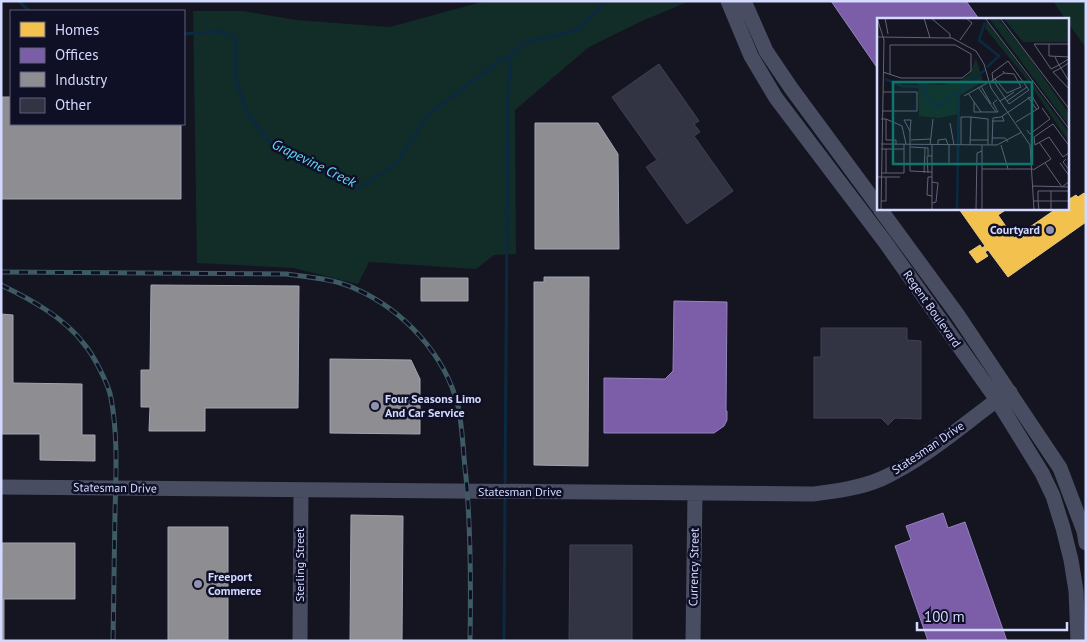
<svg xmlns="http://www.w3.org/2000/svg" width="1087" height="642" font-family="'PT Sans',sans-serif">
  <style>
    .green { fill: #122c27 }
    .homes { fill: #f2c14e; stroke: #e9c883 }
    .offices { fill: #7b5ea7; stroke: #9683c1 }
    .industry { fill: #8d8d92; stroke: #a2a4b3 }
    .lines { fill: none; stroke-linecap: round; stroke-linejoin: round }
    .stream { stroke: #0b2a41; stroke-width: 3 }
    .building { fill: #323343; stroke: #3f4054 }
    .minor { stroke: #494d62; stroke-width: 15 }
    .rail-casing { stroke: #3e5b63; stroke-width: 5 }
    .rail { stroke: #0f1026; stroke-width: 3; stroke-dasharray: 9; stroke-linecap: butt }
    .poi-dot { fill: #9194b1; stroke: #0f1026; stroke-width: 2 }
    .labels { text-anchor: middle; stroke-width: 5; stroke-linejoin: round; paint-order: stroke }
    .poi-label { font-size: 12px; font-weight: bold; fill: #d4d9ff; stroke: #0f1026; text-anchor: start }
    .street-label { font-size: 12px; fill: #d4d9ff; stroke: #0f1026 }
    .water-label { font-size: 14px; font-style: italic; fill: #62daff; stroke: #0f1026 }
    .inset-river { fill: none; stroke: #0b2a41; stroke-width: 2.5 }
    .inset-road { fill: none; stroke: #61637a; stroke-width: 1 }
    .view { fill: #0f766e; fill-opacity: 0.15; stroke: #0f766e; stroke-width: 2.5 }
    .inset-edge { fill: none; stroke: #d4d9ff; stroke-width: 2.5 }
  </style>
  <rect width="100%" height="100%" fill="#141521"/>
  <path class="green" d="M 485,1 L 690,1 L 642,21 L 589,47 L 515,110 L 516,254 L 494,255 L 476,269 L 369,262 L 358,284 L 293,268 L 197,263 L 193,11 L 242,11 L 296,20 L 390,27 Z
    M 1053,1 L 1086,1 L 1086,48 L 1068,23 L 1068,19 L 1065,19 Z"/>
  <path class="homes" d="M 1084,193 L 1086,195 L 1086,222 L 1008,277 L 988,250 L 985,252 L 988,256 L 977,263 L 969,252 L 980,245 L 982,248 L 985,246 L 959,209 L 1007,209 L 998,215 L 1014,238 L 1056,209 L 1068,209 L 1068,200 L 1076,195 L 1078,197 Z"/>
  <path class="offices" d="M 831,1 L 966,1 L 979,19 L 878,19 L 878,69 Z
    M 674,301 L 727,302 L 726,411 L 727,411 L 727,420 L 724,426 L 714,433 L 604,433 L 604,378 L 665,379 L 673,371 Z
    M 943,513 L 948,528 L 965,522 L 1007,641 L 928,641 L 895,546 L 911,540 L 906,526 Z"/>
  <path class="industry" d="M 1,97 L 11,97 L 11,124 L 181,124 L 181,199 L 1,199 Z
    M 535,123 L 598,123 L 618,154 L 619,249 L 535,249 Z
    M 544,277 L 589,277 L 588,466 L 534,465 L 534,282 L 544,282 Z
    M 421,278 L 468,278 L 468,301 L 421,301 Z
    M 151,285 L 299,286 L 298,408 L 205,408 L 205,431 L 149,431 L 150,407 L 141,407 L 141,370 L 150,370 Z
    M 1,314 L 13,315 L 13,383 L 82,384 L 82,435 L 95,435 L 95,461 L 40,460 L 40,434 L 1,434 Z
    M 330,359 L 411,360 L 420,379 L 420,434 L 330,433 Z
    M 351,515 L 403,516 L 402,641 L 350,641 Z
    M 168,527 L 228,527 L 228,641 L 168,641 Z
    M 2,543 L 75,543 L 75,599 L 4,599 L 4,641 L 1,641 Z"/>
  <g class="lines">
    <path class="stream" d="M 19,1 L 29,11
      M 184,34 L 218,31 L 236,38 L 236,80 L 247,113 L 272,145 L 358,188 L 395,165 L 429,114 L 499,61 L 511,56 L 523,43 L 575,31 L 599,9 L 604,1
      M 505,488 L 508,92 L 511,56
      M 504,641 L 505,496"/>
  </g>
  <path class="building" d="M 659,64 L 699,121 L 694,124 L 700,132 L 694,136 L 733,191 L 687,224 L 646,167 L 657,160 L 612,97 Z
    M 821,328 L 907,328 L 907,340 L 921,341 L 921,419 L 895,418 L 888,425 L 881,418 L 814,418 L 814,357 L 821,357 Z
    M 570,545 L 632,545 L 632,641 L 569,641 Z"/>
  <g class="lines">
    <path class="minor" d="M 728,1 L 751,56 L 776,98 L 885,242 L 997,400 L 1042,473 L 1053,496 L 1063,528 L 1071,560 L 1076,591 L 1078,641
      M 744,1 L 766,51 L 791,88 L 878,206
      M 880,209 L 957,314 L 1060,468 L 1084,531 L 1086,543
      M 1,487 L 813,494 C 836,491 860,488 881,479 C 923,460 960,427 997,400 L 1010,392
      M 300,641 L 301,490
      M 693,641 L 695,493"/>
    <defs>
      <path id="rail" d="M 1,272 L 286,274 C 309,277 335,279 356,289 C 403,310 445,354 458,406 C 463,429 463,454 466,477 C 471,532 471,586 470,641
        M 1,285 C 30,299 65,318 84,344 C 93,354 109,385 111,398 C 118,435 116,475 115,512 C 114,555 114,598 113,641"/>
    </defs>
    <use href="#rail" class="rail-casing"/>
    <use href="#rail" class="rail"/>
  </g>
  <g class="poi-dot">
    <circle cx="1050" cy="230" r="5"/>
    <circle cx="375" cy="406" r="5"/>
    <circle cx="198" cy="584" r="5"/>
  </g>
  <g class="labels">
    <g class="poi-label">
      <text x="1040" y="234" text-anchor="end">Courtyard</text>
      <text x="385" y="403">Four Seasons Limo<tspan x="385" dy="14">And Car Service</tspan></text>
      <text x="208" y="581">Freeport<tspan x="208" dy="14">Commerce</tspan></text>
    </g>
    <g class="street-label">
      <text transform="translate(932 309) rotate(55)" y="4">Regent Boulevard</text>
      <text transform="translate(928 448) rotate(-34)" y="4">Statesman Drive</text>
      <text transform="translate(115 488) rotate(1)" y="4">Statesman Drive</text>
      <text x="520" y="496">Statesman Drive</text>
      <text transform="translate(300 565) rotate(-90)" y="4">Sterling Street</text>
      <text transform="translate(694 567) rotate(-89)" y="4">Currency Street</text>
    </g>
    <g class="water-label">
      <text transform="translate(314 163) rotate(26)" y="5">Grapevine Creek</text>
    </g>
  </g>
  <g transform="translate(877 18)">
    <rect width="192" height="192" fill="#141521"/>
    <path d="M 112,0 L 121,0 L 150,36 L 192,96 L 192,108 ZM 126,0 L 192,0 L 192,24 L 146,24 ZM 110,3 L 192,115 L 192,124 L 148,59 L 108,10 ZM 99,40 L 106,63 L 82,78 L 82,96 L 62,100 L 42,98 L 41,65 L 66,67 L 82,63 L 93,56 Z" fill="#122c27"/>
    <path class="inset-river" d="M 108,4 L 102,22 L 122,38 L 110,49M 8,61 L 25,68 L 47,69 L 51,82 L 62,88 L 108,52M 80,192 L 82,71"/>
    <path class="inset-road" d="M 0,0 L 7,22 L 4,192M 8,0 L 11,16M 47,0 L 53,20M 54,0 L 73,16 L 73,20M 108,0 L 193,112M 123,0 L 193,92M 0,19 L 75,20 L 99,33 L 107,46 L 114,70 L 153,127 L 157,192M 83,22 L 95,5 L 89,0M 172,26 L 172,38 L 193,39M 193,26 L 157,26 L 174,51 L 182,47 L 184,50 L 176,54 L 193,72M 178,39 L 182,47 L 193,40M 193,44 L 184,50 L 193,65M 126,53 L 127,55 L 116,62 L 128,80 L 137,74M 6,54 L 24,60 L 85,60 L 94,53 L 94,36 L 78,27 L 13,27 L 13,56M 118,61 L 130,75 L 144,69 L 137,56 L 127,55M 112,65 L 116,62 L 115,55 L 131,43 L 152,72 L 132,86 L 128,80 L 123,83M 104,68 L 114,86M 101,69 L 119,94M 91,75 L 104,94 L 121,94 L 116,85 L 120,82M 87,78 L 110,65M 151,79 L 160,92M 130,83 L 150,69M 97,84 L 97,94 L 104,94M 5,93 L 40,93 L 40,74 L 6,74M 4,101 L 9,101 L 9,122 L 19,122 L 19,126M 9,101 L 25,108 L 29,126M 115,103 L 127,103 L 125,98M 73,105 L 77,127M 150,112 L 153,116 L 173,101 L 165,90M 33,113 L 34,102 L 27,102 L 33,113 L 33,153 L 55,154M 115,120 L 128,120 L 131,124M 34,122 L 54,121M 93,122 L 111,122M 4,126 L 120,127 L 145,114M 53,127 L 56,101M 61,127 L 61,122 L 69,121 L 71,127M 84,127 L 84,99 L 94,99M 93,127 L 94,99 L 111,101 L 111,127M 115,127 L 116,100 L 124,99 L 155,78 L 162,90 L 139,104M 124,127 L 131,151M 158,127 L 157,119 L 176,106 L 193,129M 158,127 L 172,119 L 186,139 L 193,134M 34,129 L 51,130 L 51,138 L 55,138M 4,131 L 9,131 L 9,155M 9,131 L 27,131M 50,138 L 51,155M 189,141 L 186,144 L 193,153M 168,145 L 185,169 L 193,163M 183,145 L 193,159M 72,147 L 72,127M 105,151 L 156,151M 156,152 L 174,141 L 162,124M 4,155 L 27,155 L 27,126M 47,155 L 48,130M 0,159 L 23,159M 156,168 L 193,169M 55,178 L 50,177 L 51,159 L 55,159M 4,183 L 9,183 L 9,159M 156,183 L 161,183 L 161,173 L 191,173 L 193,180M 55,185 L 59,184 L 61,165 L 55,164M 55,192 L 55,127M 99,192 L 100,135 L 105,133M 105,192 L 105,127M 162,192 L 161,183 L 193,183M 174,192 L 174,173"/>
    <path class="view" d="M 16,64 L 155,64 L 155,146 L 16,146 Z"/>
    <rect width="192" height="192" class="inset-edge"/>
  </g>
  <rect width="1087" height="642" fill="none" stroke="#d4d9ff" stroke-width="5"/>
  <rect x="10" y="10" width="175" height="115" fill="#0f1026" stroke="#5e607d"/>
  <rect x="20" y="22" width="25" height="15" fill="#f2c14e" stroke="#5e607d"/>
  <text x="55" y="35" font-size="15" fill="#d4d9ff">Homes</text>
  <rect x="20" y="48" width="25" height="15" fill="#7b5ea7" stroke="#5e607d"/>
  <text x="55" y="60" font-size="15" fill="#d4d9ff">Offices</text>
  <rect x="20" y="72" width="25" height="15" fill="#8d8d92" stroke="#5e607d"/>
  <text x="55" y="85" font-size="15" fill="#d4d9ff">Industry</text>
  <rect x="20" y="98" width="25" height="15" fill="#323343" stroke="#5e607d"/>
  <text x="55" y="110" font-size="15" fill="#d4d9ff">Other</text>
  <path d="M917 622v8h150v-8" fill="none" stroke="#d4d9ff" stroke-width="2.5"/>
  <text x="924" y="622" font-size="15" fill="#d4d9ff" stroke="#0f1026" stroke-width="4" paint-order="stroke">100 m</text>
</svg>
